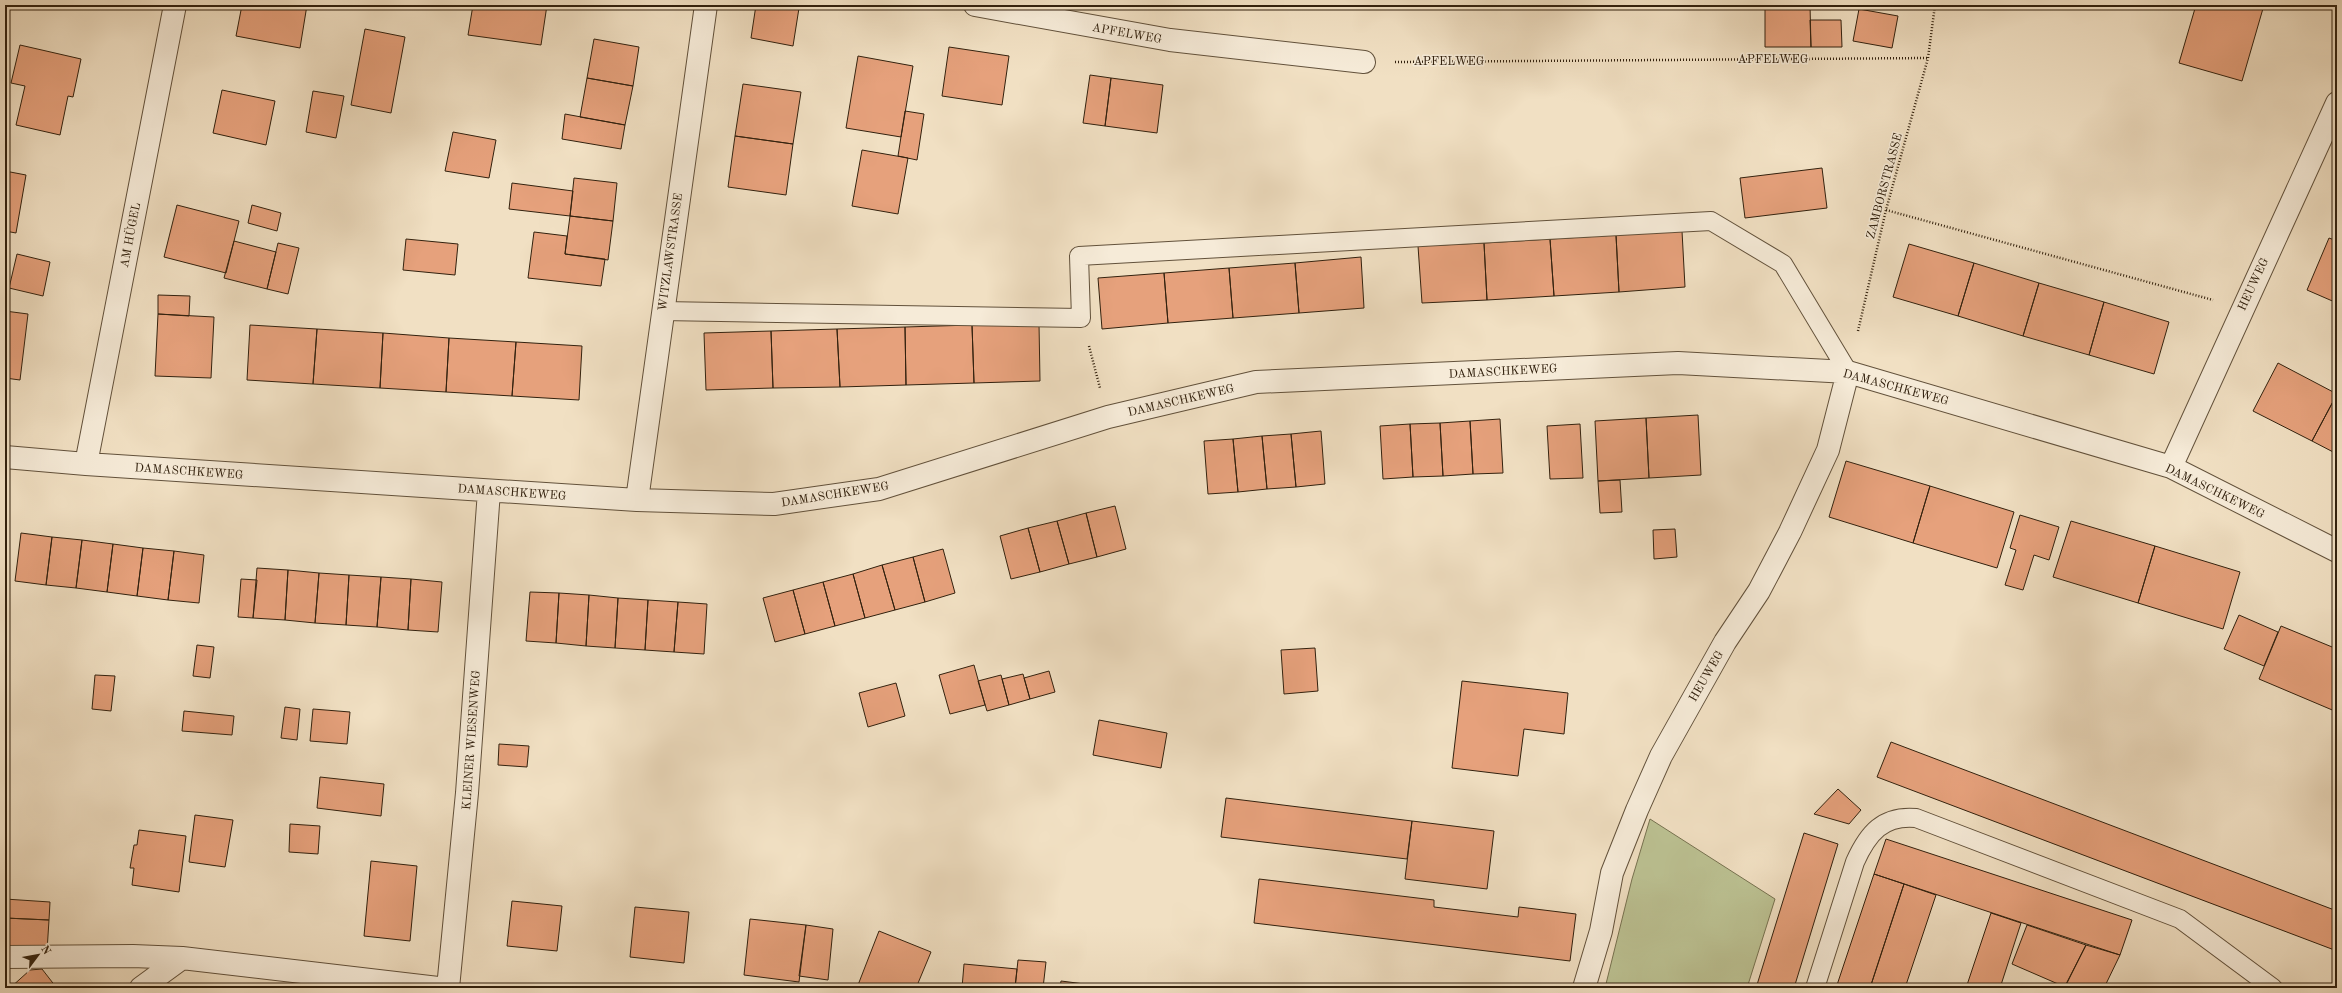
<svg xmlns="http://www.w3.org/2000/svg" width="2342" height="993" font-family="'Old Standard TT',serif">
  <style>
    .green { fill: #bcc293; stroke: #777250 }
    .building { fill: #e6a17c; stroke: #32210e }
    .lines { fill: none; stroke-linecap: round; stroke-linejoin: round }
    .service-casing { stroke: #62513b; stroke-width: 20 }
    .minor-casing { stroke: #62513b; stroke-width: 24 }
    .path { stroke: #32210e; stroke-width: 2.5; stroke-dasharray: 1 2; stroke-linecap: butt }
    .service { stroke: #f6ebd8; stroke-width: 18 }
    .minor { stroke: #f6ebd8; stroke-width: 22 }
    .labels { text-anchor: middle; stroke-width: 3; stroke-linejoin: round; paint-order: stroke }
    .street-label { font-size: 12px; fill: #32210e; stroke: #f6ebd8 }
  </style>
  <rect width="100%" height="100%" fill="#f1e0c3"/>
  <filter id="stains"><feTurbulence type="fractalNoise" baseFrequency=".005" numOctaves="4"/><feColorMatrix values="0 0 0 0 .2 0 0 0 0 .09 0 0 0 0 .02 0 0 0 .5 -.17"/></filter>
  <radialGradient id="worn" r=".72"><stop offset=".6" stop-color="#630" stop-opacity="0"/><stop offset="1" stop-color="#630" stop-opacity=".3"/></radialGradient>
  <path class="green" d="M 1650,819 L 1775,899 L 1747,988 L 1605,988 L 1632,879 Z"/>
  <path class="building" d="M 242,5 L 307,5 L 300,48 L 236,36 Z
    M 473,5 L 547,5 L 541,45 L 468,35 Z
    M 756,5 L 779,5 L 799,8 L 793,46 L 751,38 Z
    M 1305,5 L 1332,5 L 1331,9 Z
    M 1765,5 L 1810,5 L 1811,47 L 1765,47 Z
    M 2196,5 L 2264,5 L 2242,81 L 2179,63 Z
    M 1859,9 L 1898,16 L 1892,48 L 1853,41 Z
    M 1810,20 L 1841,20 L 1842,47 L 1811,47 Z
    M 365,29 L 405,37 L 391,113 L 351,105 Z
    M 594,39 L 639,47 L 633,86 L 587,78 Z
    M 20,45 L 81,59 L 73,97 L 68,96 L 60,135 L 16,125 L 25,86 L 11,83 Z
    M 949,47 L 1009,56 L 1002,105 L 942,96 Z
    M 858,56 L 913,66 L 901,137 L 846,128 Z
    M 1090,75 L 1111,78 L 1105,126 L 1083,123 Z
    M 587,78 L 633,86 L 625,125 L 580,117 Z
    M 1111,78 L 1163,85 L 1157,133 L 1105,126 Z
    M 743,84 L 801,92 L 793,144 L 735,136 Z
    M 222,90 L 275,101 L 266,145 L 213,133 Z
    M 313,91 L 344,96 L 336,138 L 306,132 Z
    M 905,111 L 924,114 L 917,160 L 898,156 Z
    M 565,114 L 625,125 L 621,149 L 562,139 Z
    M 453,132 L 496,140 L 489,178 L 445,171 Z
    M 735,136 L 793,144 L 786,195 L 728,187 Z
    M 862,150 L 908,158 L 898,214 L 852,206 Z
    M 1822,168 L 1827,208 L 1745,218 L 1740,178 Z
    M 5,171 L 26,175 L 16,233 L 5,231 Z
    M 574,178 L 617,183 L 613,221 L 570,216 Z
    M 512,183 L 573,191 L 570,216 L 509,209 Z
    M 177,205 L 239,221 L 226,273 L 164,257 Z
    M 252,205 L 281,213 L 277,231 L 248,223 Z
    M 570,216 L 613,221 L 608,260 L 565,254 Z
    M 1682,231 L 1685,287 L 1619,292 L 1616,235 Z
    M 534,232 L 567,236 L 565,254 L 605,259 L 601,286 L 528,278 Z
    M 1616,235 L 1619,292 L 1554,296 L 1550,239 Z
    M 2329,238 L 2337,241 L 2337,303 L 2307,290 Z
    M 406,239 L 458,244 L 455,275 L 403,270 Z
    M 1550,239 L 1554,296 L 1487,300 L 1484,243 Z
    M 234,241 L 276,252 L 267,289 L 224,278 Z
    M 278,243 L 299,248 L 288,294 L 267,289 Z
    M 1484,243 L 1487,300 L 1422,303 L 1418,246 Z
    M 1909,244 L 1974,263 L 1958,316 L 1893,297 Z
    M 17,254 L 50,262 L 43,296 L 9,288 Z
    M 1361,257 L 1364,308 L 1299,313 L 1295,263 Z
    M 1295,263 L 1299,313 L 1233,318 L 1229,268 Z
    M 1974,263 L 2039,283 L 2023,336 L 1958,316 Z
    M 1229,268 L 1233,318 L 1168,323 L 1164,273 Z
    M 1164,273 L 1168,323 L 1102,329 L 1098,278 Z
    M 2039,283 L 2104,302 L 2089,355 L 2023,336 Z
    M 158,295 L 190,296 L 189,316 L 158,314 Z
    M 2104,302 L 2169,322 L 2154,374 L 2089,355 Z
    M 5,311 L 28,314 L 20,380 L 5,378 Z
    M 158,314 L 214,317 L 211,378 L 155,376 Z
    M 1039,324 L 1040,381 L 974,383 L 972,325 Z
    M 250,325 L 317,329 L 313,384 L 247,380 Z
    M 972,325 L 974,383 L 906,385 L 905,327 Z
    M 905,327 L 906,385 L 840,387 L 837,329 Z
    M 317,329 L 383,333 L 380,388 L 313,384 Z
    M 837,329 L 840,387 L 773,388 L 771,331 Z
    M 771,331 L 773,388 L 706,390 L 704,333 Z
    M 383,333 L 449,338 L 446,392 L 380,388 Z
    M 449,338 L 516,342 L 512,396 L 446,392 Z
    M 516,342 L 582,346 L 579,400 L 512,396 Z
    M 2278,363 L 2337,394 L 2312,441 L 2253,411 Z
    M 2337,394 L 2337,454 L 2312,441 Z
    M 1698,415 L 1701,475 L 1649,478 L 1646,418 Z
    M 1646,418 L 1649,478 L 1598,481 L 1595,421 Z
    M 1500,419 L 1503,473 L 1473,474 L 1470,421 Z
    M 1470,421 L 1473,474 L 1443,476 L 1440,423 Z
    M 1440,423 L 1443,476 L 1413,477 L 1410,424 Z
    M 1410,424 L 1413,477 L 1383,479 L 1380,426 Z
    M 1580,424 L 1583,478 L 1550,479 L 1547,426 Z
    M 1321,431 L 1325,484 L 1296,487 L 1291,434 Z
    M 1291,434 L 1296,487 L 1267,489 L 1262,436 Z
    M 1262,436 L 1267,489 L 1238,492 L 1233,439 Z
    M 1233,439 L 1238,492 L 1208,494 L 1204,441 Z
    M 1846,461 L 1930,486 L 1913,543 L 1829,517 Z
    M 1620,480 L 1622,512 L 1600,513 L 1598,481 Z
    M 1930,486 L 2014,512 L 1997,568 L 1913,543 Z
    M 1115,506 L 1126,549 L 1097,557 L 1086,513 Z
    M 1086,513 L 1097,557 L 1069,564 L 1057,521 Z
    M 2020,515 L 2059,527 L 2049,560 L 2034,555 L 2023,590 L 2005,585 L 2016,550 L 2010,548 Z
    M 1057,521 L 1069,564 L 1040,572 L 1028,528 Z
    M 2071,521 L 2155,546 L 2138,603 L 2053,577 Z
    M 1028,528 L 1040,572 L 1011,579 L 1000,536 Z
    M 1675,529 L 1677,557 L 1654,559 L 1653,530 Z
    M 21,533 L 52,537 L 46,585 L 15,581 Z
    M 52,537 L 82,540 L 76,588 L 46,585 Z
    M 82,540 L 113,544 L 107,592 L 76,588 Z
    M 113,544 L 143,548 L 137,596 L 107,592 Z
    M 2155,546 L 2240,572 L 2223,629 L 2138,603 Z
    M 143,548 L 174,551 L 168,600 L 137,596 Z
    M 943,549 L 955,593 L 925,602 L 913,557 Z
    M 174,551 L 204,555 L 199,603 L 168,600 Z
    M 913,557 L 925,602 L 895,610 L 882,565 Z
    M 882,565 L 895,610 L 865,618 L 853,574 Z
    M 257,568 L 288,570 L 285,620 L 253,618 Z
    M 288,570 L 319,573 L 315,623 L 285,620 Z
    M 319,573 L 349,575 L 346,625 L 315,623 Z
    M 853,574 L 865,618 L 835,626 L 823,582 Z
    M 349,575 L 381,577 L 377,627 L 346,625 Z
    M 381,577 L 411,579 L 408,630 L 377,627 Z
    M 241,579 L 257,580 L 253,618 L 238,617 Z
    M 411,579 L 442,582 L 438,632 L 408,630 Z
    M 823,582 L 835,626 L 805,634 L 793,590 Z
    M 793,590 L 805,634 L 775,642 L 763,598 Z
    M 530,592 L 559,593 L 556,643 L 526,641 Z
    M 559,593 L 589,595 L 586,646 L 556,643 Z
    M 589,595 L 618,598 L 615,648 L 586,646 Z
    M 618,598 L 648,600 L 645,650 L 615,648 Z
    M 648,600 L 678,602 L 674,652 L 645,650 Z
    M 678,602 L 707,604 L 704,654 L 674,652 Z
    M 2239,615 L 2278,632 L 2264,666 L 2224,649 Z
    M 2281,626 L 2337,649 L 2337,712 L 2259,679 Z
    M 197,645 L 214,647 L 210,678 L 193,676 Z
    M 1315,648 L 1318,691 L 1284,694 L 1281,650 Z
    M 974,665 L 985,705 L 950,714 L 939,675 Z
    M 1049,671 L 1055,692 L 1030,699 L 1024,678 Z
    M 1023,674 L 1030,699 L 1009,705 L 1002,679 Z
    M 95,675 L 115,676 L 111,711 L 92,709 Z
    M 1001,675 L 1009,705 L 987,711 L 978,681 Z
    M 1462,681 L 1568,693 L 1564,734 L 1524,729 L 1518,776 L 1452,768 Z
    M 896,683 L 905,716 L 868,727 L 859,693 Z
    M 285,707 L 300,709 L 297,740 L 281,738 Z
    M 313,709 L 350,712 L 347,744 L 310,741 Z
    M 184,711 L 234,716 L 232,735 L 182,731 Z
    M 1099,720 L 1167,733 L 1161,768 L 1093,755 Z
    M 1891,742 L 2337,911 L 2337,951 L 1877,777 Z
    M 499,744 L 529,746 L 527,767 L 498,765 Z
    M 320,777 L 384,784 L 381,816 L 317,808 Z
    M 1838,789 L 1861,810 L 1849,824 L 1814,814 Z
    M 1226,798 L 1412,821 L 1407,859 L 1221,837 Z
    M 195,815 L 233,820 L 225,867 L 189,862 Z
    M 1412,821 L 1494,831 L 1487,889 L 1405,879 Z
    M 290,824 L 320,826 L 318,854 L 289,852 Z
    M 139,830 L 186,836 L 179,892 L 132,885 L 134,868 L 130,868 L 134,845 L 137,845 Z
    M 1804,833 L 1838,844 L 1794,988 L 1756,988 Z
    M 1886,839 L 2132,920 L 2120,955 L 1874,874 Z
    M 371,861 L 417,866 L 410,941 L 364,936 Z
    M 1874,874 L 1904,884 L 1870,988 L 1836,988 Z
    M 1259,879 L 1434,900 L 1434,907 L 1518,917 L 1519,907 L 1576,914 L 1570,961 L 1254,923 Z
    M 1904,884 L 1936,895 L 1905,988 L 1870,988 Z
    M 5,899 L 50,902 L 49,920 L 5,918 Z
    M 512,901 L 562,906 L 557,951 L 507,946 Z
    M 635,907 L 689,912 L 684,963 L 630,957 Z
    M 1991,913 L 2021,923 L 2000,988 L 1966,988 Z
    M 5,918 L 49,920 L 47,951 L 5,949 Z
    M 750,919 L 806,925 L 799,982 L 744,975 Z
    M 806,925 L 833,929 L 828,980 L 799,976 Z
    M 2027,925 L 2086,945 L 2065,987 L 2012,964 Z
    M 879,931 L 931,952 L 916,988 L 865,988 L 858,985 Z
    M 2086,945 L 2120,955 L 2104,988 L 2064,988 Z
    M 1018,960 L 1046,962 L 1043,988 L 1015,988 Z
    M 964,964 L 1017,969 L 1015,988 L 962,988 Z
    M 42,969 L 56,987 L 55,988 L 10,988 L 30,970 Z
    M 1061,981 L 1116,988 L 1060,988 Z"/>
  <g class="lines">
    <defs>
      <path id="service" d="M 662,311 L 1081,318 L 1079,256 L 1711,221 L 1783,264 L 1848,372
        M 1815,988 L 1855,862 C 1868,833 1883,815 1916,818 L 2180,919 L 2273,988"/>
      <path id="minor" d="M 975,5 L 1170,40 L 1364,62
        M 5,457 L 86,464 L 637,500 L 774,504 L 879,489 L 1108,417 L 1256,382 L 1678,363 L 1848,372 L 2171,467 L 2337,551
        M 86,464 L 175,5
        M 2171,467 L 2337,103
        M 637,500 L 706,5
        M 5,957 L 133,956 L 182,958
        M 141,988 L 182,958 L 438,988
        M 448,988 L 467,793 L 489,491
        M 1584,988 L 1601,931 L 1612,873 L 1637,810 L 1661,756 L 1725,642 L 1759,591 L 1790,532 L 1828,450 L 1848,372"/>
    </defs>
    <use href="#service" class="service-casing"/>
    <use href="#minor" class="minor-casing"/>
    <path class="path" d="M 1395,62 L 1928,58
      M 1886,210 L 2213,300
      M 1858,331 L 1886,210 L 1928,58 L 1935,5
      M 1089,346 L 1100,388"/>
    <use href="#service" class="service"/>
    <use href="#minor" class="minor"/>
  </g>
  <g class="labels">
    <g class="street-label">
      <text transform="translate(1127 33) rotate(10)" y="4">APFELWEG</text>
      <text x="1773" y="63">APFELWEG</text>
      <text x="1449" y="65">APFELWEG</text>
      <text transform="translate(1884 186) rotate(-75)" y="4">ZAMBORSTRASSE</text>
      <text transform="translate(130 235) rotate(-79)" y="4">AM HÜGEL</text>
      <text transform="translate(670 252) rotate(-82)" y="4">WITZLAWSTRASSE</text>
      <text transform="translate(2253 284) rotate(-65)" y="4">HEUWEG</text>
      <text transform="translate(1503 371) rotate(-3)" y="4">DAMASCHKEWEG</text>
      <text transform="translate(1896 387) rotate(15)" y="4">DAMASCHKEWEG</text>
      <text transform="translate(1181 400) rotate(-13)" y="4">DAMASCHKEWEG</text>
      <text transform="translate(189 471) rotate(4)" y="4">DAMASCHKEWEG</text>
      <text transform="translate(2215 491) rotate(26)" y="4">DAMASCHKEWEG</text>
      <text transform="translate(512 492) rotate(4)" y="4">DAMASCHKEWEG</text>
      <text transform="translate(835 494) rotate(-9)" y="4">DAMASCHKEWEG</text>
      <text transform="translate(1706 676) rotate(-60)" y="4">HEUWEG</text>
      <text transform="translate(471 740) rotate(-86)" y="4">KLEINER WIESENWEG</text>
    </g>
  </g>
  <rect width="2342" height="993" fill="none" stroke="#f1e0c3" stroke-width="20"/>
  <rect x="6" y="6" width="2330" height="981" fill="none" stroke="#32210e" stroke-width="2"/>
  <rect x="10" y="10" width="2322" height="973" fill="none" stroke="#32210e"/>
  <g transform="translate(38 955) rotate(58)" stroke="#f6ebd8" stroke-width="3" paint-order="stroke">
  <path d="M0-3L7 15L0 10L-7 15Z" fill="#32210e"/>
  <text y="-6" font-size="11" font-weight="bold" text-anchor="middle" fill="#32210e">N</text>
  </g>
  <rect width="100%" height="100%" filter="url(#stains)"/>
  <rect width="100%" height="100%" fill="url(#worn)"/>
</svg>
